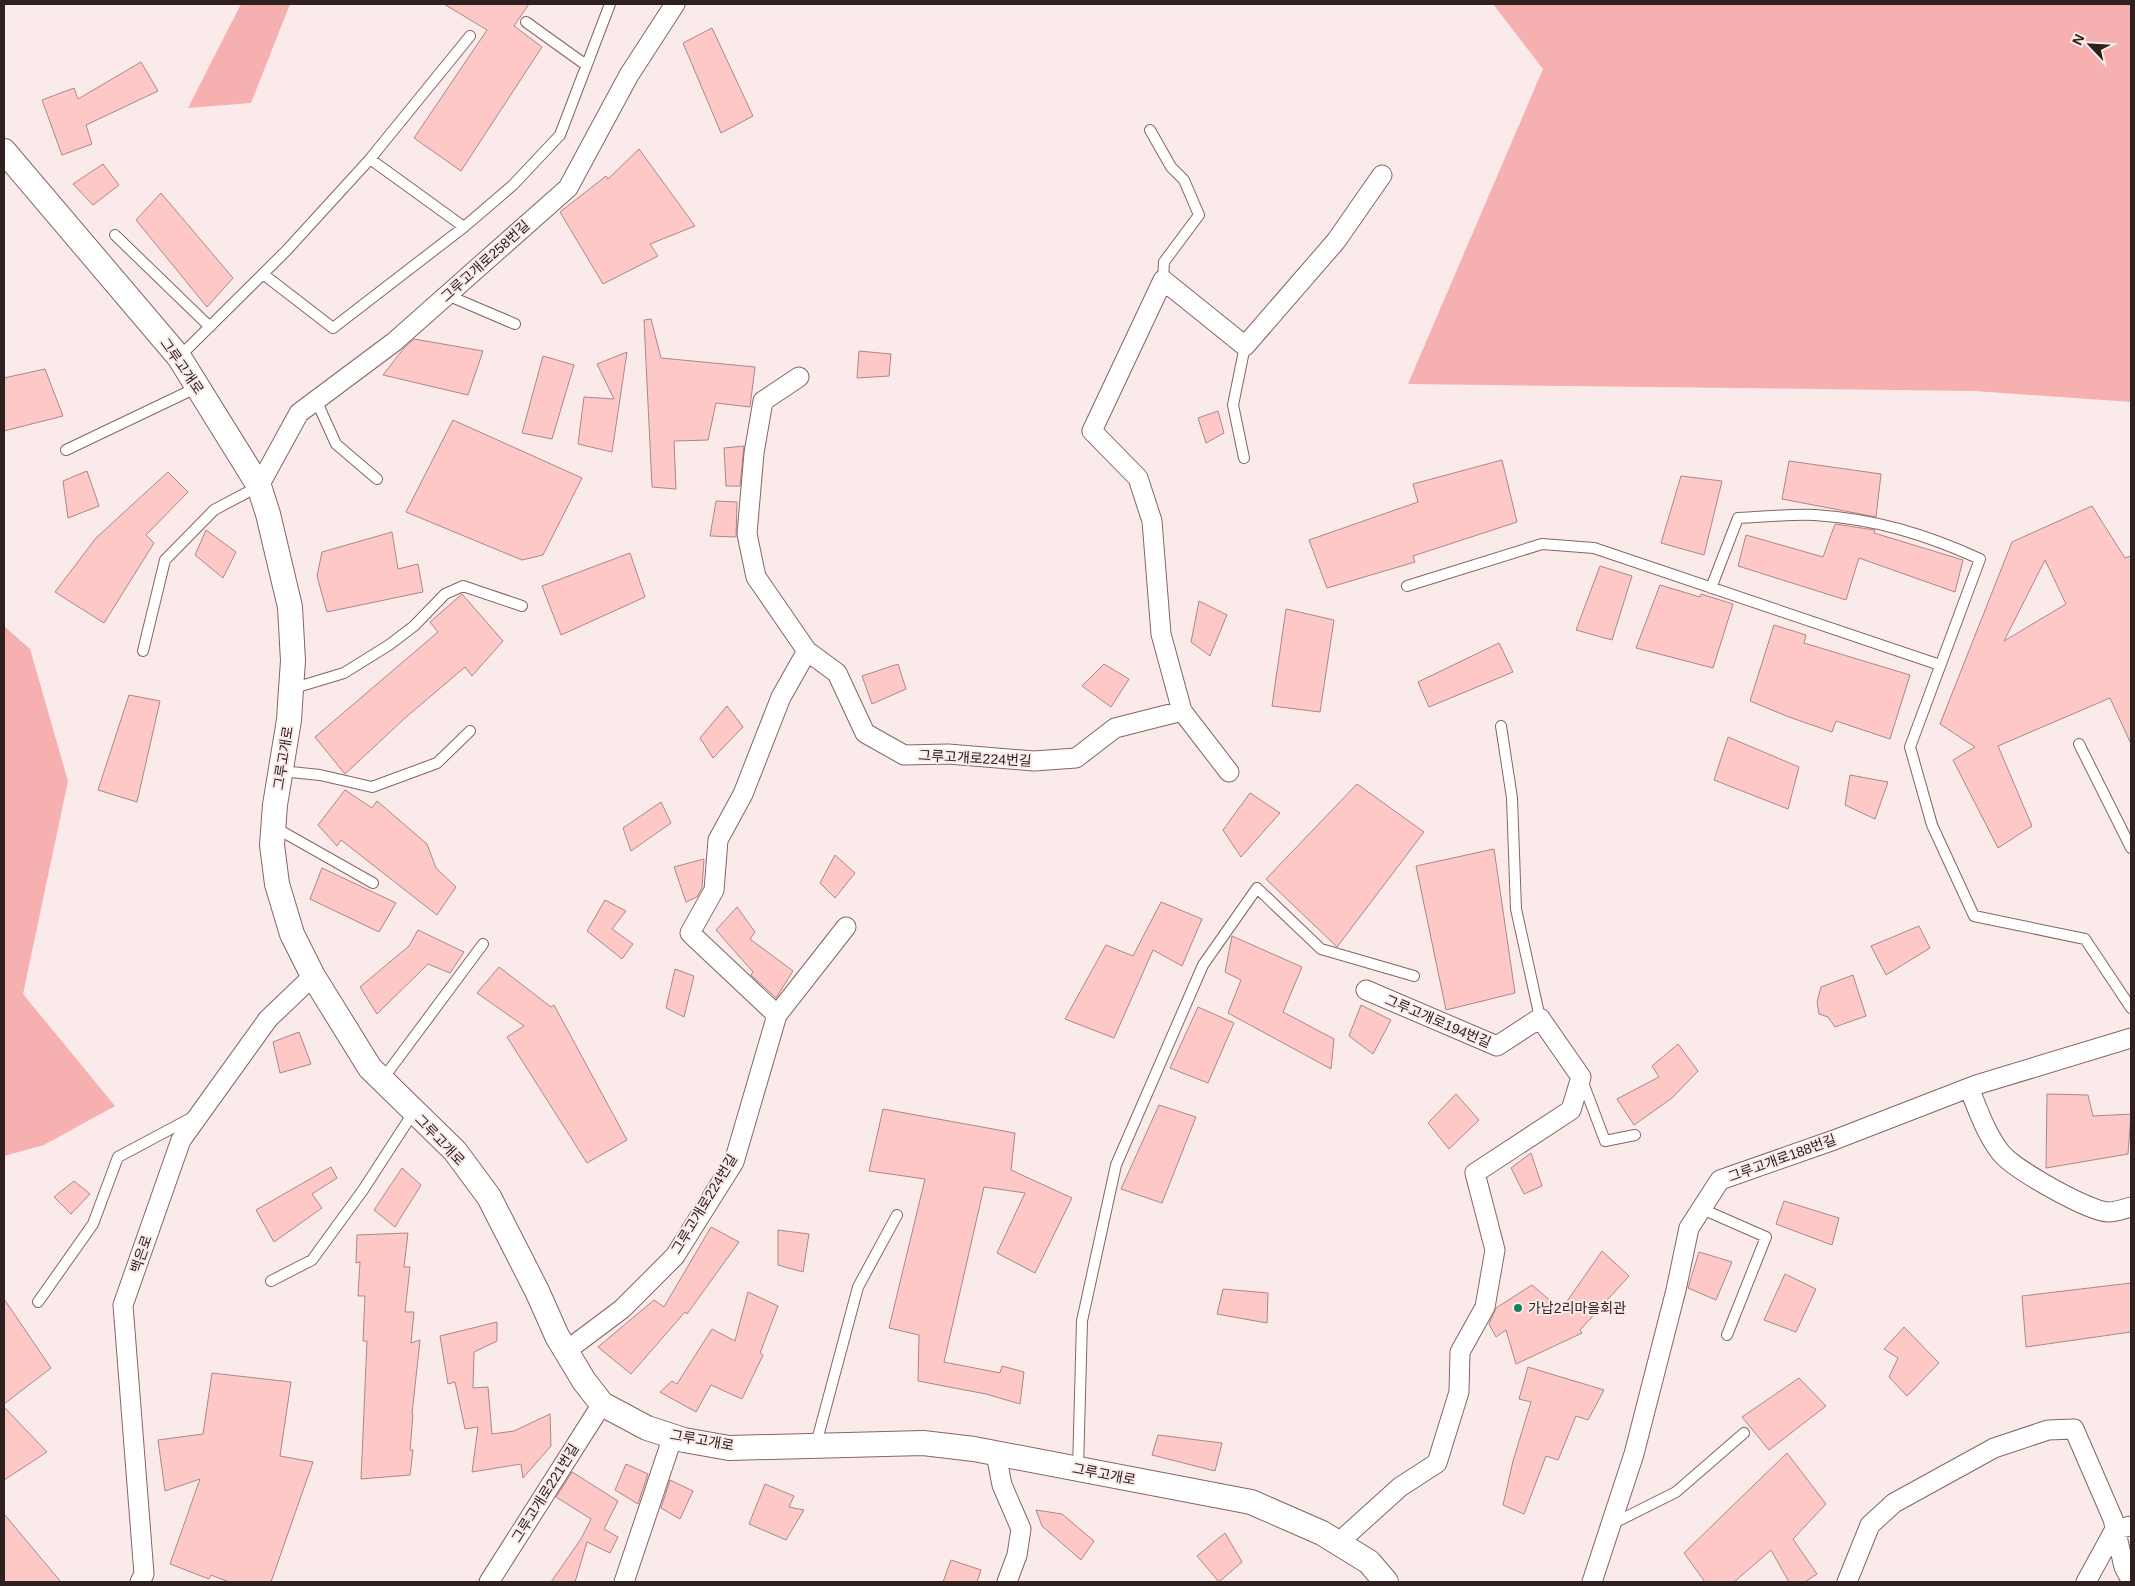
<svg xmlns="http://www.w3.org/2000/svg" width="2135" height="1586" font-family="Helvetica,'Noto Sans KR',sans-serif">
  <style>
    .green { fill: #f5b0af }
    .building { fill: #fec8c6; stroke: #aa8887; fill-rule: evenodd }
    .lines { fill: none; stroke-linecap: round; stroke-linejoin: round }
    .service-casing { stroke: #866564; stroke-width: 12 }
    .minor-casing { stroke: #866564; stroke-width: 21 }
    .tertiary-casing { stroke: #866564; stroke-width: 26 }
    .service { stroke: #fff; stroke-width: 10 }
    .minor { stroke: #fff; stroke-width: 19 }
    .tertiary { stroke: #fff; stroke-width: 24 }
    .poi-dot { fill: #108260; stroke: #faebea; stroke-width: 2 }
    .labels { text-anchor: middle; stroke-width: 4; stroke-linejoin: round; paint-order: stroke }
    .street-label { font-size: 14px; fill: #2d201f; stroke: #faebea }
    .poi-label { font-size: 14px; fill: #2d201f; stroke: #faebea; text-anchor: start }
  </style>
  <rect width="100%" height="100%" fill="#faebea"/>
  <path class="green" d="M 241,4 L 290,4 L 251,103 L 188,108 Z
    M 1493,4 L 2131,4 L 2131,402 L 1975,391 L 1408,384 L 1543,69 Z
    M 4,626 L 30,649 L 68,781 L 23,994 L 115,1106 L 44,1145 L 4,1156 Z"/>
  <path class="building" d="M 444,4 L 529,4 L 514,26 L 542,47 L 461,171 L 414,138 L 487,30 Z
    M 712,28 L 753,116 L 721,133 L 683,43 Z
    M 141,62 L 158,91 L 86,125 L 92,144 L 62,155 L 42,100 L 74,88 L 78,99 Z
    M 639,149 L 695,226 L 650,244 L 658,256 L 603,284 L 560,212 L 606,176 L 608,179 Z
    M 103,164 L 119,185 L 93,205 L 73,184 Z
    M 161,193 L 233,278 L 207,307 L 136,220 Z
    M 651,319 L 661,358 L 755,367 L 750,407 L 716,403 L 708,440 L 674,441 L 676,489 L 652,487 L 644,320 Z
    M 414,339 L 483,351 L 468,395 L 383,375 L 404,348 Z
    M 859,351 L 891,354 L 889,376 L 857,378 Z
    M 627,352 L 612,452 L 578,444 L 584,397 L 614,399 L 597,364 Z
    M 543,356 L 574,365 L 552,439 L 522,433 Z
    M 45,369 L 63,416 L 4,431 L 4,378 Z
    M 1218,411 L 1224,433 L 1206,443 L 1198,418 Z
    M 453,420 L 582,478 L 543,555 L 522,560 L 406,512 Z
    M 744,446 L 740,486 L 726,486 L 724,448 Z
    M 1502,460 L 1517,522 L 1413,556 L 1415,562 L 1327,588 L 1309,540 L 1418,502 L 1413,484 Z
    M 1789,461 L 1881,474 L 1876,517 L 1782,499 Z
    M 87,471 L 99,506 L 68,518 L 63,481 Z
    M 168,472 L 188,492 L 146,535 L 154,543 L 104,623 L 55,592 L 96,538 Z
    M 1681,476 L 1722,481 L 1704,555 L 1661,543 Z
    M 716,501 L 737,502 L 736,537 L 710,536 Z
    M 2092,506 L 2125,558 L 2131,556 L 2131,744 L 2110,698 L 1998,746 L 2032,826 L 1998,848 L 1953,760 L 1975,747 L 1940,724 L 2012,542 ZM 2045,560 L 2066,604 L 2004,641 Z
    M 1835,524 L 1875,530 L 1874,533 L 1963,560 L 1955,592 L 1859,558 L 1846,600 L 1738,566 L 1746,535 L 1823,557 Z
    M 206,530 L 236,552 L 223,578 L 195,555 Z
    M 392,532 L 398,569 L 418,564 L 423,592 L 327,612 L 317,576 L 322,552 Z
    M 630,553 L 645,597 L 561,635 L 542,586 Z
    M 1600,566 L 1632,576 L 1612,640 L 1576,630 Z
    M 1660,585 L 1700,597 L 1701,594 L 1733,604 L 1713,668 L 1636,648 Z
    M 462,594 L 503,641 L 472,676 L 465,667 L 405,718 L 345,774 L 315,737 L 438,632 L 430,622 Z
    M 1199,601 L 1227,615 L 1210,656 L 1191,642 Z
    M 1286,609 L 1334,620 L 1320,712 L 1272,706 Z
    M 1774,625 L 1806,635 L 1804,643 L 1910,675 L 1890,739 L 1836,721 L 1832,732 L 1789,717 L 1750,701 Z
    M 1499,643 L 1513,672 L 1429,707 L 1418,682 Z
    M 898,664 L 906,689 L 872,704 L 862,676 Z
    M 1104,664 L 1129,679 L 1111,707 L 1082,686 Z
    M 129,695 L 160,701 L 137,802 L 98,790 Z
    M 727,706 L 743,727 L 713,758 L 700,738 Z
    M 1728,737 L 1799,767 L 1788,809 L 1714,780 Z
    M 1850,775 L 1888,782 L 1875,819 L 1845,805 Z
    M 1357,784 L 1424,832 L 1337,947 L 1266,879 Z
    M 345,790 L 372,808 L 377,801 L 427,844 L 436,868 L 456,887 L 437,915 L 341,840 L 337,846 L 318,825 Z
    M 1250,793 L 1280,813 L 1241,857 L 1223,830 Z
    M 661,802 L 671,823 L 631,851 L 623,828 Z
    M 1494,849 L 1515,993 L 1446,1010 L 1416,866 Z
    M 835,855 L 855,873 L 835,898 L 820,883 Z
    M 704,859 L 702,888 L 697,897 L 686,902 L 674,867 Z
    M 322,868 L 396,903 L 379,932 L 310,899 Z
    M 605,900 L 626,911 L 612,929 L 633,944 L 622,959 L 587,931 Z
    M 1161,902 L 1202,919 L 1182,966 L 1153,950 L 1114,1038 L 1065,1019 L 1106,945 L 1133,956 Z
    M 737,907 L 755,932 L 750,939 L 793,971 L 776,998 L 751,975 L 753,972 L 716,930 Z
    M 1919,926 L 1930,948 L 1886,975 L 1871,946 Z
    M 418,930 L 464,952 L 450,973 L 428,964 L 377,1014 L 360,987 L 409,946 Z
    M 1232,936 L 1302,967 L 1283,1012 L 1334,1039 L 1331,1069 L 1228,1013 L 1241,980 L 1225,972 Z
    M 499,967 L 551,1007 L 554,1005 L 627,1140 L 587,1163 L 507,1037 L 524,1026 L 477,993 Z
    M 675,969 L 694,976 L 684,1017 L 666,1008 Z
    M 1853,975 L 1866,1016 L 1835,1027 L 1828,1017 L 1819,1014 L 1817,1002 L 1821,987 Z
    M 1361,1005 L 1391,1020 L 1373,1054 L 1349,1036 Z
    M 1198,1007 L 1234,1023 L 1208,1083 L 1170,1068 Z
    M 299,1032 L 311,1064 L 280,1073 L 273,1042 Z
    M 1678,1044 L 1698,1071 L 1672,1098 L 1634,1125 L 1617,1099 L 1659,1077 L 1652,1066 Z
    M 1456,1094 L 1479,1120 L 1449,1149 L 1428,1123 Z
    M 2047,1094 L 2088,1095 L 2093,1116 L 2131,1114 L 2128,1154 L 2046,1168 Z
    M 1159,1105 L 1196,1117 L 1162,1203 L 1121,1189 Z
    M 883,1109 L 1015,1133 L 1011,1170 L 1072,1198 L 1035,1273 L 997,1253 L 1025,1193 L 984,1187 L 944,1362 L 1000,1373 L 1002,1366 L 1024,1372 L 1020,1404 L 986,1394 L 918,1381 L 919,1335 L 889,1328 L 925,1179 L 869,1171 Z
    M 1531,1153 L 1542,1186 L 1524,1194 L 1511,1168 Z
    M 331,1167 L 337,1178 L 312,1194 L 322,1208 L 274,1242 L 256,1210 Z
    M 402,1168 L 421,1185 L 395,1227 L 374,1210 Z
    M 74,1181 L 90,1194 L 71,1214 L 54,1197 Z
    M 1784,1201 L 1839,1218 L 1832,1245 L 1776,1224 Z
    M 711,1227 L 739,1242 L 687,1314 L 685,1312 L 631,1374 L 598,1347 L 654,1300 L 664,1307 Z
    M 778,1230 L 809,1234 L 803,1272 L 778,1265 Z
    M 408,1233 L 404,1267 L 410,1267 L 405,1312 L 414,1312 L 411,1343 L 420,1340 L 412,1414 L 413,1414 L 410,1450 L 413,1450 L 410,1475 L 361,1479 L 367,1341 L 363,1341 L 365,1296 L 358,1296 L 360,1262 L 356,1263 L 357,1235 Z
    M 1602,1251 L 1629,1276 L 1580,1330 L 1582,1333 L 1516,1364 L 1506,1330 L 1496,1337 L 1489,1324 L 1496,1308 L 1532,1285 L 1561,1310 Z
    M 1699,1252 L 1732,1262 L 1716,1300 L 1688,1288 Z
    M 1785,1274 L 1816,1289 L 1796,1332 L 1764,1320 Z
    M 2131,1283 L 2131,1332 L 2026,1347 L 2022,1296 Z
    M 1223,1289 L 1268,1293 L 1267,1323 L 1217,1314 Z
    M 748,1292 L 778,1306 L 760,1353 L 763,1355 L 742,1399 L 711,1385 L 696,1412 L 660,1392 L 672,1381 L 677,1384 L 712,1329 L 735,1341 Z
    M 4,1299 L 51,1368 L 4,1404 Z
    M 497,1322 L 497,1341 L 474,1352 L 473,1388 L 488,1387 L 492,1434 L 514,1431 L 550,1414 L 551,1446 L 523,1478 L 521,1464 L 472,1472 L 478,1427 L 465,1429 L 455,1382 L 448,1384 L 440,1336 Z
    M 1904,1327 L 1939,1363 L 1907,1396 L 1889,1377 L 1898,1358 L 1884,1349 Z
    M 1528,1367 L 1604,1390 L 1588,1420 L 1576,1416 L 1558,1460 L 1546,1456 L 1524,1514 L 1503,1505 L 1513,1461 L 1531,1402 L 1519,1399 Z
    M 212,1373 L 291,1382 L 280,1456 L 313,1462 L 271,1582 L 229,1582 L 211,1575 L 209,1579 L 170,1564 L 200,1479 L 165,1491 L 158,1440 L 203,1434 Z
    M 1799,1378 L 1826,1406 L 1769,1450 L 1742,1417 Z
    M 4,1407 L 47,1452 L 4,1480 Z
    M 1158,1435 L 1222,1443 L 1215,1471 L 1152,1455 Z
    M 1787,1453 L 1826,1504 L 1793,1539 L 1817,1574 L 1805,1582 L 1789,1582 L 1771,1550 L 1734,1582 L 1705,1582 L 1684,1553 Z
    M 626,1464 L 648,1474 L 638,1504 L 615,1490 Z
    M 572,1472 L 618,1501 L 604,1529 L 618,1537 L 610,1553 L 587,1542 L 575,1582 L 551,1582 L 581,1539 L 591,1519 L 556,1497 Z
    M 670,1480 L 693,1491 L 680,1519 L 661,1508 Z
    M 765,1484 L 794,1496 L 789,1507 L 804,1510 L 786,1540 L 749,1524 Z
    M 1036,1510 L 1062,1514 L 1094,1541 L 1081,1560 L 1042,1526 Z
    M 4,1514 L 61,1582 L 4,1582 Z
    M 1225,1533 L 1242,1562 L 1219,1582 L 1197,1556 Z
    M 951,1560 L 981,1570 L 977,1582 L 943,1582 Z"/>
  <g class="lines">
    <defs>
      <path id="service" d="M 526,22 L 586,65
        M 1150,130 L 1171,167 L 1184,180 L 1199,215 L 1164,262 L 1163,280
        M 370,159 L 464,227
        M 115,235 L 210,327
        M 263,274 L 333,328 L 464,227 L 513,185 L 560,135 L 610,4
        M 447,295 L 515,324
        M 179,357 L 286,251 L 370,159 L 470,36
        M 316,400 L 336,444 L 377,479
        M 66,450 L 198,387
        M 1244,458 L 1233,405 L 1245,346
        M 1407,586 L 1542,544 L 1594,548 L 1940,665
        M 1711,588 L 1738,518 C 1763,517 1789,514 1815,515 C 1875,519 1925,534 1980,559 L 1910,747 L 1932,825 L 1974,916 L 2085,939 L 2131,1008
        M 143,651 L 165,560 L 214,510 L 259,486
        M 291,689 L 344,673 L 389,645 L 414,626 L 445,594 L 463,586 L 522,606
        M 1501,726 L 1512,798 L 1516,909 L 1540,1018
        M 2079,744 L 2131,848
        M 281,771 L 320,775 L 372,787 L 437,763 L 470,731
        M 274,827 L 373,883
        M 382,1080 L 483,944
        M 1582,1080 L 1605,1141 L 1635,1135
        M 1702,1209 L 1766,1237 L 1727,1335
        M 271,1281 L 312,1260 L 363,1190 L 413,1113
        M 38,1302 L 93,1224 L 118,1157 L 193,1117
        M 816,1444 L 858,1287 L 897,1215
        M 1078,1469 L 1082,1321 L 1116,1165 L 1203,965 L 1257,888 L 1321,949 L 1414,976
        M 1612,1524 L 1676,1492 L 1744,1433"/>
      <path id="minor" d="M 259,486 L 299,413 L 394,342 L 568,188 L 629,75 L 675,4
        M 807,651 L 837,673 L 865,733 L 904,755 L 948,754 L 1034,761 L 1076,758 L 1115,728 L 1182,711
        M 1229,772 L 1182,711 L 1161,634 L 1152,521 L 1138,478 L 1092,431 L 1163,280 L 1245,346 L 1336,241 L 1382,175
        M 777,1015 L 846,927
        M 1969,1088 C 1978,1110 1986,1134 2001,1153 C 2015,1170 2088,1211 2108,1212 C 2116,1212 2124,1209 2131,1207
        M 566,1351 L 622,1309 L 675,1256 L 734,1162 L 777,1015 L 690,933 L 714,890 L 718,840 L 743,794 L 781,697 L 807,651 L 756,577 L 747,534 L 754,453 L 763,401 L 799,377
        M 996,1454 L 1002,1485 L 1021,1529 L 1017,1555 L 1007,1582
        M 1338,1543 L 1400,1487 L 1437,1463 L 1459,1392 L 1460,1352 L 1485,1307 L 1495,1250 L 1475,1173 L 1571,1110 L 1581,1077 L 1540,1018 L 1497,1046 L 1366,990
        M 140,1582 L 144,1574 L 123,1305 L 181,1140 L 268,1019 L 313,976
        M 489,1582 L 602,1404
        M 624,1582 L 673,1436
        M 1592,1582 L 1634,1454 L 1676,1290 L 1689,1228 L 1720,1180 L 1834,1140 L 1976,1085 L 2131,1038
        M 1847,1582 L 1870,1525 L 1894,1503 L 1994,1448 L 2048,1430 L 2074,1429 L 2113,1519 L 2124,1567 L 2131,1580
        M 2086,1582 L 2115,1529 L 2131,1526"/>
      <path id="tertiary" d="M 4,151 L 179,357 L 259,486 L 268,514 L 290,607 L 293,661 L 291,689 L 289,720 L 275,805 L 272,845 L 277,884 L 292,934 L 313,976 L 370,1068 L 455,1151 L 489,1197 L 537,1291 L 557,1336 L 584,1381 L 602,1404 L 647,1428 L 684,1440 L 729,1448 L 923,1443 L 974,1449 L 1251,1502 L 1322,1533 L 1369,1562 L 1386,1582"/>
    </defs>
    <use href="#service" class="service-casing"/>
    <use href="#minor" class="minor-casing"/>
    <use href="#tertiary" class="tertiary-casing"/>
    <use href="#service" class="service"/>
    <use href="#minor" class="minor"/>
    <use href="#tertiary" class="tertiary"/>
  </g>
  <circle class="poi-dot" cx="1518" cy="1308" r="5"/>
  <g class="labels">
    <g class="street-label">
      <text transform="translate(485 261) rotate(-42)" y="5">그루고개로258번길</text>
      <text transform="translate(182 366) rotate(55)" y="5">그루고개로</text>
      <text transform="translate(283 758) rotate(-81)" y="5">그루고개로</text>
      <text transform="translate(975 758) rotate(3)" y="5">그루고개로224번길</text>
      <text transform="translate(1438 1021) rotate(23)" y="5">그루고개로194번길</text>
      <text transform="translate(440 1140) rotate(46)" y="5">그루고개로</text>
      <text transform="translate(1782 1158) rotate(-20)" y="5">그루고개로188번길</text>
      <text transform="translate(704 1204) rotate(-59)" y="5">그루고개로224번길</text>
      <text transform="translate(141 1254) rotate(-71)" y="5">백은로</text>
      <text transform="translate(702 1440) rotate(10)" y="5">그루고개로</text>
      <text transform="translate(1104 1474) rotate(11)" y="5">그루고개로</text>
      <text transform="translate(545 1493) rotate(-58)" y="5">그루고개로221번길</text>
    </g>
    <g class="poi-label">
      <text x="1528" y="1313">가납2리마을회관</text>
    </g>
  </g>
  <rect width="2135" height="1586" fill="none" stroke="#2d201f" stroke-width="10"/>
  <g transform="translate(2090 45) rotate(295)" stroke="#faebea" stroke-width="4" paint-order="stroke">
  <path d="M0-4L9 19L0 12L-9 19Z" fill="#2d201f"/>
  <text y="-8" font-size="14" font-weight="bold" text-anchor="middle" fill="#2d201f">N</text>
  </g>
</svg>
